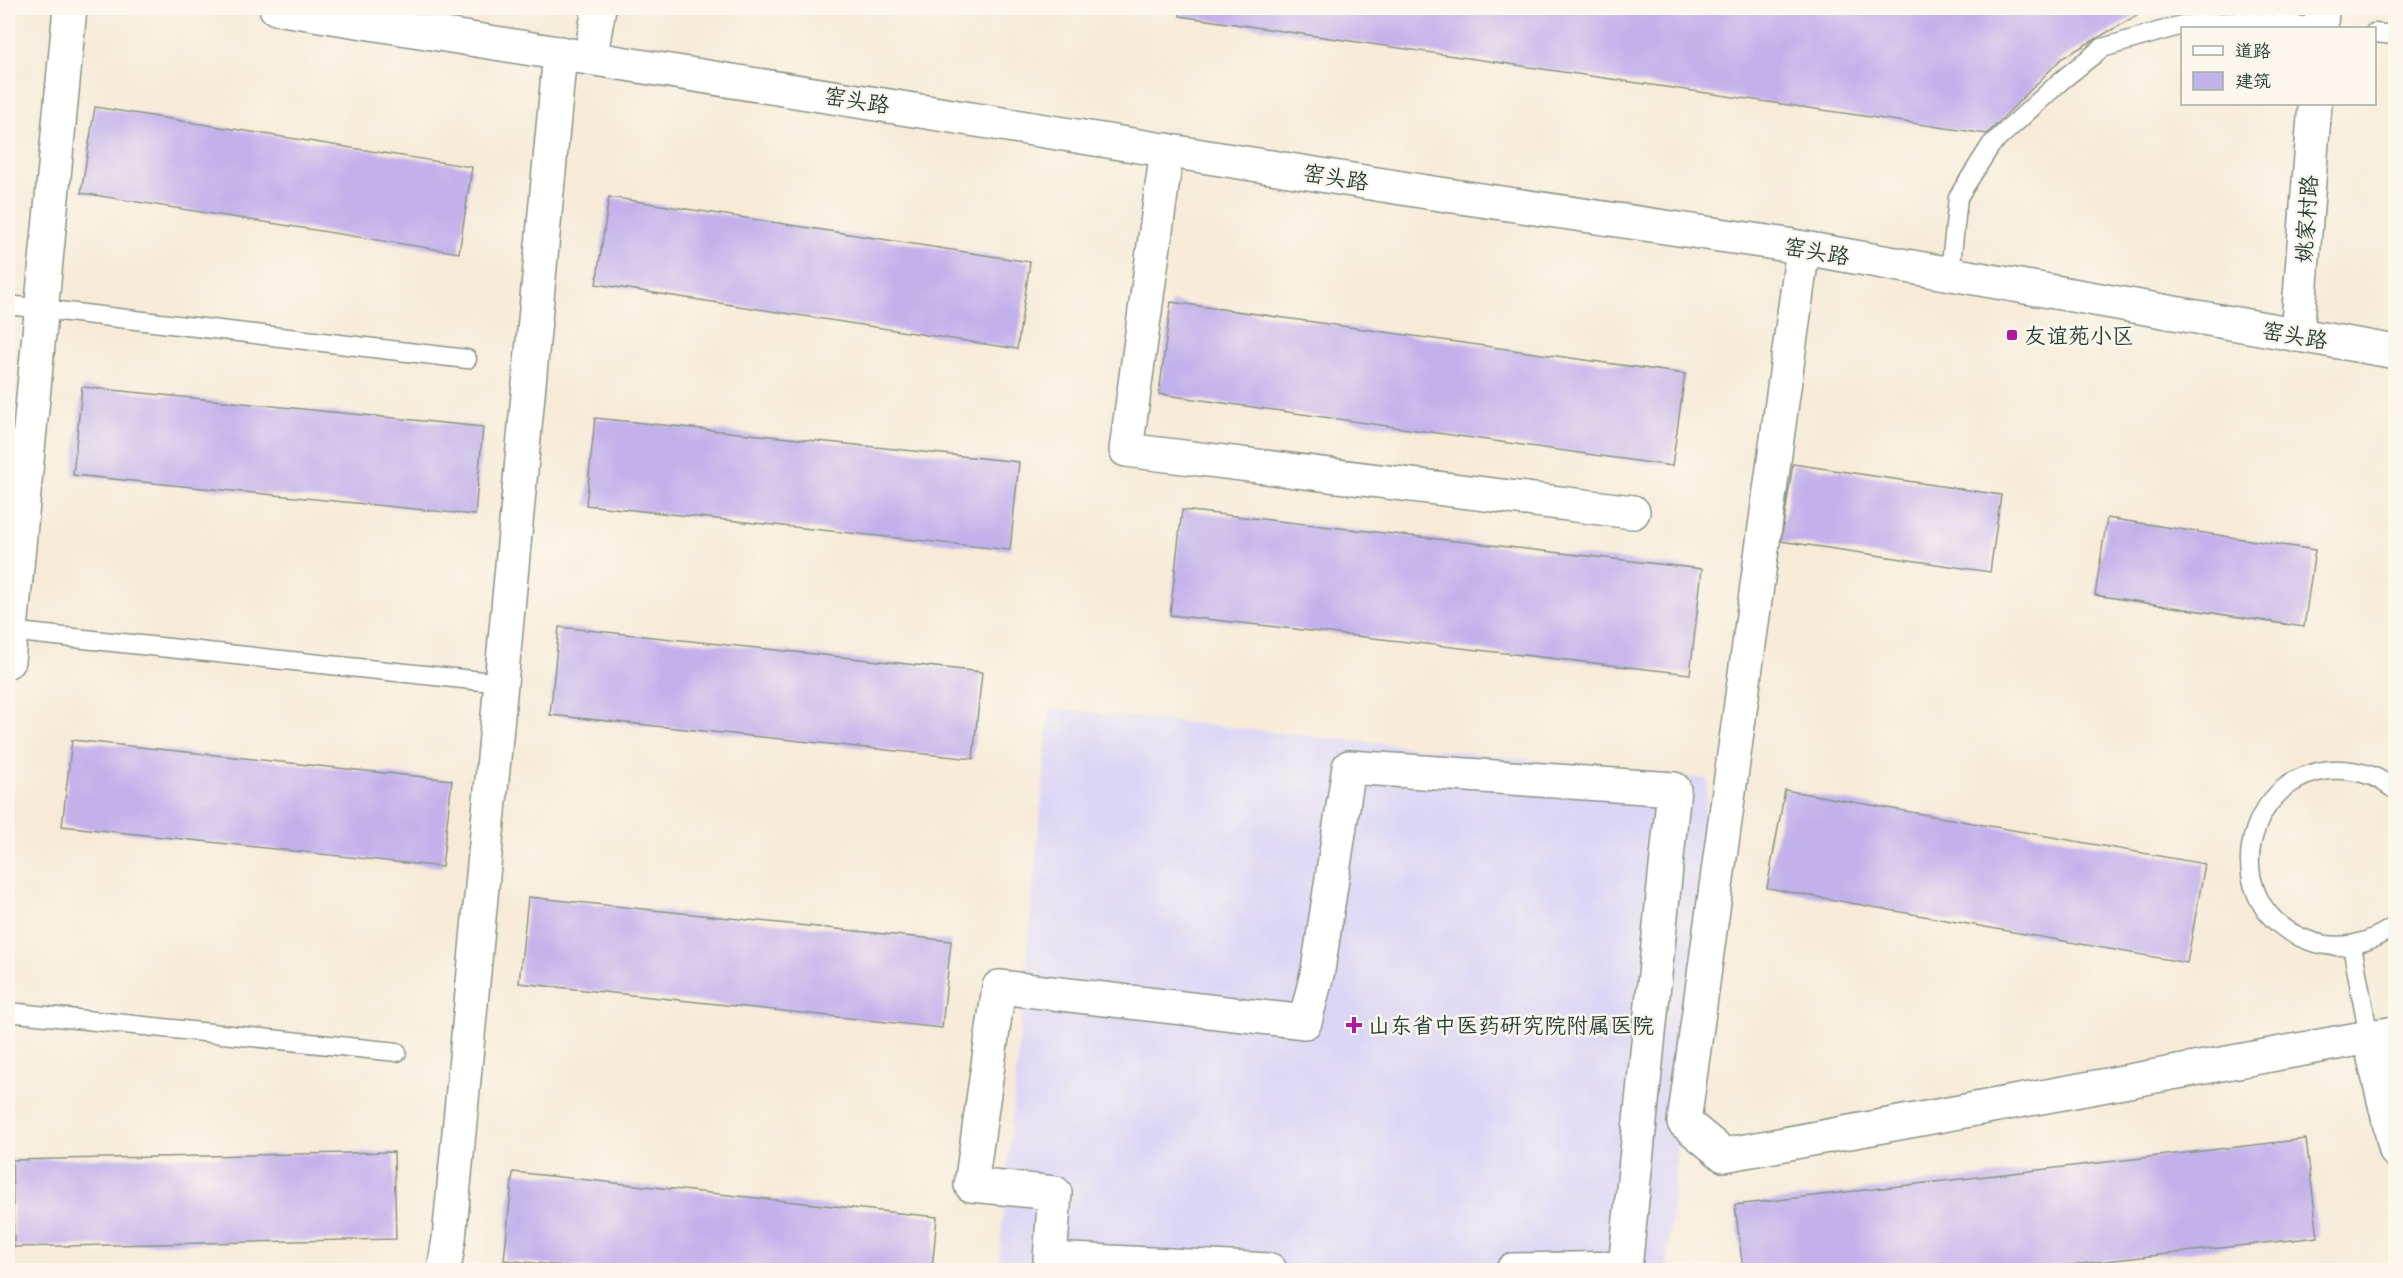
<svg xmlns="http://www.w3.org/2000/svg" width="2403" height="1278" font-family="Mynerve,'LXGW WenKai TC',sans-serif">
  <style>
    .built { fill: #dcd6f6 }
    .building { fill: #c2b2eb }
    .lines { fill: none; stroke-linecap: round; stroke-linejoin: round }
    .lane-casing { stroke: #8b9486; stroke-width: 21 }
    .street-casing { stroke: #8b9486; stroke-width: 36 }
    .secondary-casing { stroke: #8b9486; stroke-width: 36 }
    .lane { stroke: #fff; stroke-width: 18 }
    .street { stroke: #fff; stroke-width: 33 }
    .secondary { stroke: #fff; stroke-width: 33 }
    .poi-dot { fill: #b5179e; stroke: #fbf7ec; stroke-width: 2 }
    .labels { text-anchor: middle; stroke-width: 5; stroke-linejoin: round; paint-order: stroke }
    .street-label { font-size: 22px; fill: #1f3d34; stroke: #fbf7ec }
    .poi-label { font-size: 22px; fill: #1f3d34; stroke: #fbf7ec; text-anchor: start }
  </style>
  <rect width="100%" height="100%" fill="#fbf7ec"/>
  <filter id="ink" filterUnits="userSpaceOnUse"><feTurbulence type="fractalNoise" baseFrequency=".0167" numOctaves="2"/><feDisplacementMap in="SourceGraphic" scale="12" xChannelSelector="R" yChannelSelector="G"/><feConvolveMatrix kernelMatrix="1 2 1 2 8 2 1 2 1" color-interpolation-filters="sRGB"/></filter>
  <filter id="wash" filterUnits="userSpaceOnUse"><feTurbulence type="fractalNoise" baseFrequency=".008" numOctaves="4" result="noise"/><feDisplacementMap in="SourceGraphic" scale="24" xChannelSelector="R" yChannelSelector="G"/><feGaussianBlur stdDeviation="1.35" result="paint"/><feColorMatrix in="noise" values="0 0 0 0 0 0 0 0 0 0 0 0 0 0 0 0 0 1.4 0 .05"/><feComposite in="paint" operator="in"/></filter>
  <g filter="url(#wash)">
    <rect width="100%" height="100%" fill="#f7ebd8"/>
    <path class="built" d="M 1050,708 L 1708,779 L 1667,1270 L 998,1270 Z"/>
    <g id="blocks">
      <path class="building" d="M 1181,8 L 2150,8 L 2062,58 L 1987,134 L 1180,16 Z
        M 95,107 L 472,167 L 459,253 L 81,193 Z
        M 609,197 L 1030,262 L 1017,349 L 596,284 Z
        M 1171,302 L 1685,374 L 1672,466 L 1159,394 Z
        M 82,387 L 483,427 L 475,515 L 73,475 Z
        M 595,418 L 1019,462 L 1010,550 L 586,505 Z
        M 1793,464 L 2001,495 L 1990,572 L 1781,541 Z
        M 1182,510 L 1702,569 L 1690,674 L 1170,615 Z
        M 2107,518 L 2315,550 L 2304,627 L 2095,595 Z
        M 559,627 L 982,672 L 973,759 L 550,715 Z
        M 72,740 L 452,780 L 442,867 L 62,826 Z
        M 1785,790 L 2205,864 L 2187,963 L 1767,888 Z
        M 528,897 L 951,941 L 942,1028 L 519,983 Z
        M 2306,1139 L 2318,1237 L 2027,1270 L 1743,1270 L 1735,1205 Z
        M 394,1152 L 396,1239 L 14,1247 L 12,1160 Z
        M 513,1172 L 937,1217 L 932,1270 L 606,1270 L 504,1260 Z"/>
    </g>
  </g>
  <g filter="url(#ink)">
    <use href="#blocks" fill-opacity="0" stroke="#8b9486" stroke-width="1.5"/>
    <g class="lines">
      <defs>
        <path id="lane" d="M 2374,33 L 2396,35
          M 1950,274 L 1958,197 L 1991,145 L 2062,80 L 2102,48 L 2182,25 L 2240,21 L 2329,28
          M 8,305 L 467,359
          M 8,631 L 501,683
          M 2396,790 C 2388,786 2381,779 2372,776 C 2255,736 2199,903 2310,941 C 2341,952 2369,944 2396,925
          M 2352,946 L 2369,1037
          M 8,1012 L 397,1052"/>
        <path id="street" d="M 2321,28 L 2322,8
          M 592,48 L 599,8
          M 1167,150 L 1126,450 L 1633,512
          M 1803,248 L 1684,1122 L 1724,1155 L 2369,1037 L 2396,1151
          M 2297,335 L 2315,104
          M 8,661 L 70,8
          M 2369,1037 L 2396,1033
          M 444,1270 L 449,1239 L 560,53
          M 1270,1270 L 1050,1259 L 1055,1193 L 971,1185 L 999,987 L 1305,1022 L 1318,970 L 1349,767 L 1674,789 L 1625,1268 L 1513,1270"/>
        <path id="secondary" d="M 276,8 L 1433,193 L 1781,244 L 2396,352"/>
      </defs>
      <use href="#lane" class="lane-casing"/>
      <use href="#street" class="street-casing"/>
      <use href="#secondary" class="secondary-casing"/>
      <use href="#lane" class="lane"/>
      <use href="#street" class="street"/>
      <use href="#secondary" class="secondary"/>
    </g>
  </g>
  <g class="poi-dot">
    <rect x="2006" y="329" width="12" height="12" rx="3"/>
    <path d="M1351 1016h6v6h6v6h-6v6h-6v-6h-6v-6h6z"/>
  </g>
  <g class="labels">
    <g class="street-label">
      <text transform="translate(857 100) rotate(9)" y="8">窑头路</text>
      <text transform="translate(1336 177) rotate(9)" y="8">窑头路</text>
      <text transform="translate(2306 219) rotate(-86)" y="8">姚家村路</text>
      <text transform="translate(1817 251) rotate(10)" y="8">窑头路</text>
      <text transform="translate(2295 335) rotate(10)" y="8">窑头路</text>
    </g>
    <g class="poi-label">
      <text x="2024" y="343">友谊苑小区</text>
      <text x="1368" y="1033">山东省中医药研究院附属医院</text>
    </g>
  </g>
  <rect width="2403" height="1278" fill="none" stroke="#fbf7ec" stroke-width="30"/>
  <rect x="2181" y="27" width="195" height="78" fill="#fbf7ec" stroke="#a3ada2" stroke-width="1.5"/>
  <rect x="2193" y="46" width="30" height="9" fill="#ffffff" stroke="#a3ada2" stroke-width="1.5"/>
  <text x="2235" y="57" font-size="18" fill="#1f3d34">道路</text>
  <rect x="2193" y="72" width="30" height="18" fill="#c2b2eb" stroke="#a3ada2" stroke-width="1.5"/>
  <text x="2235" y="87" font-size="18" fill="#1f3d34">建筑</text>
</svg>
